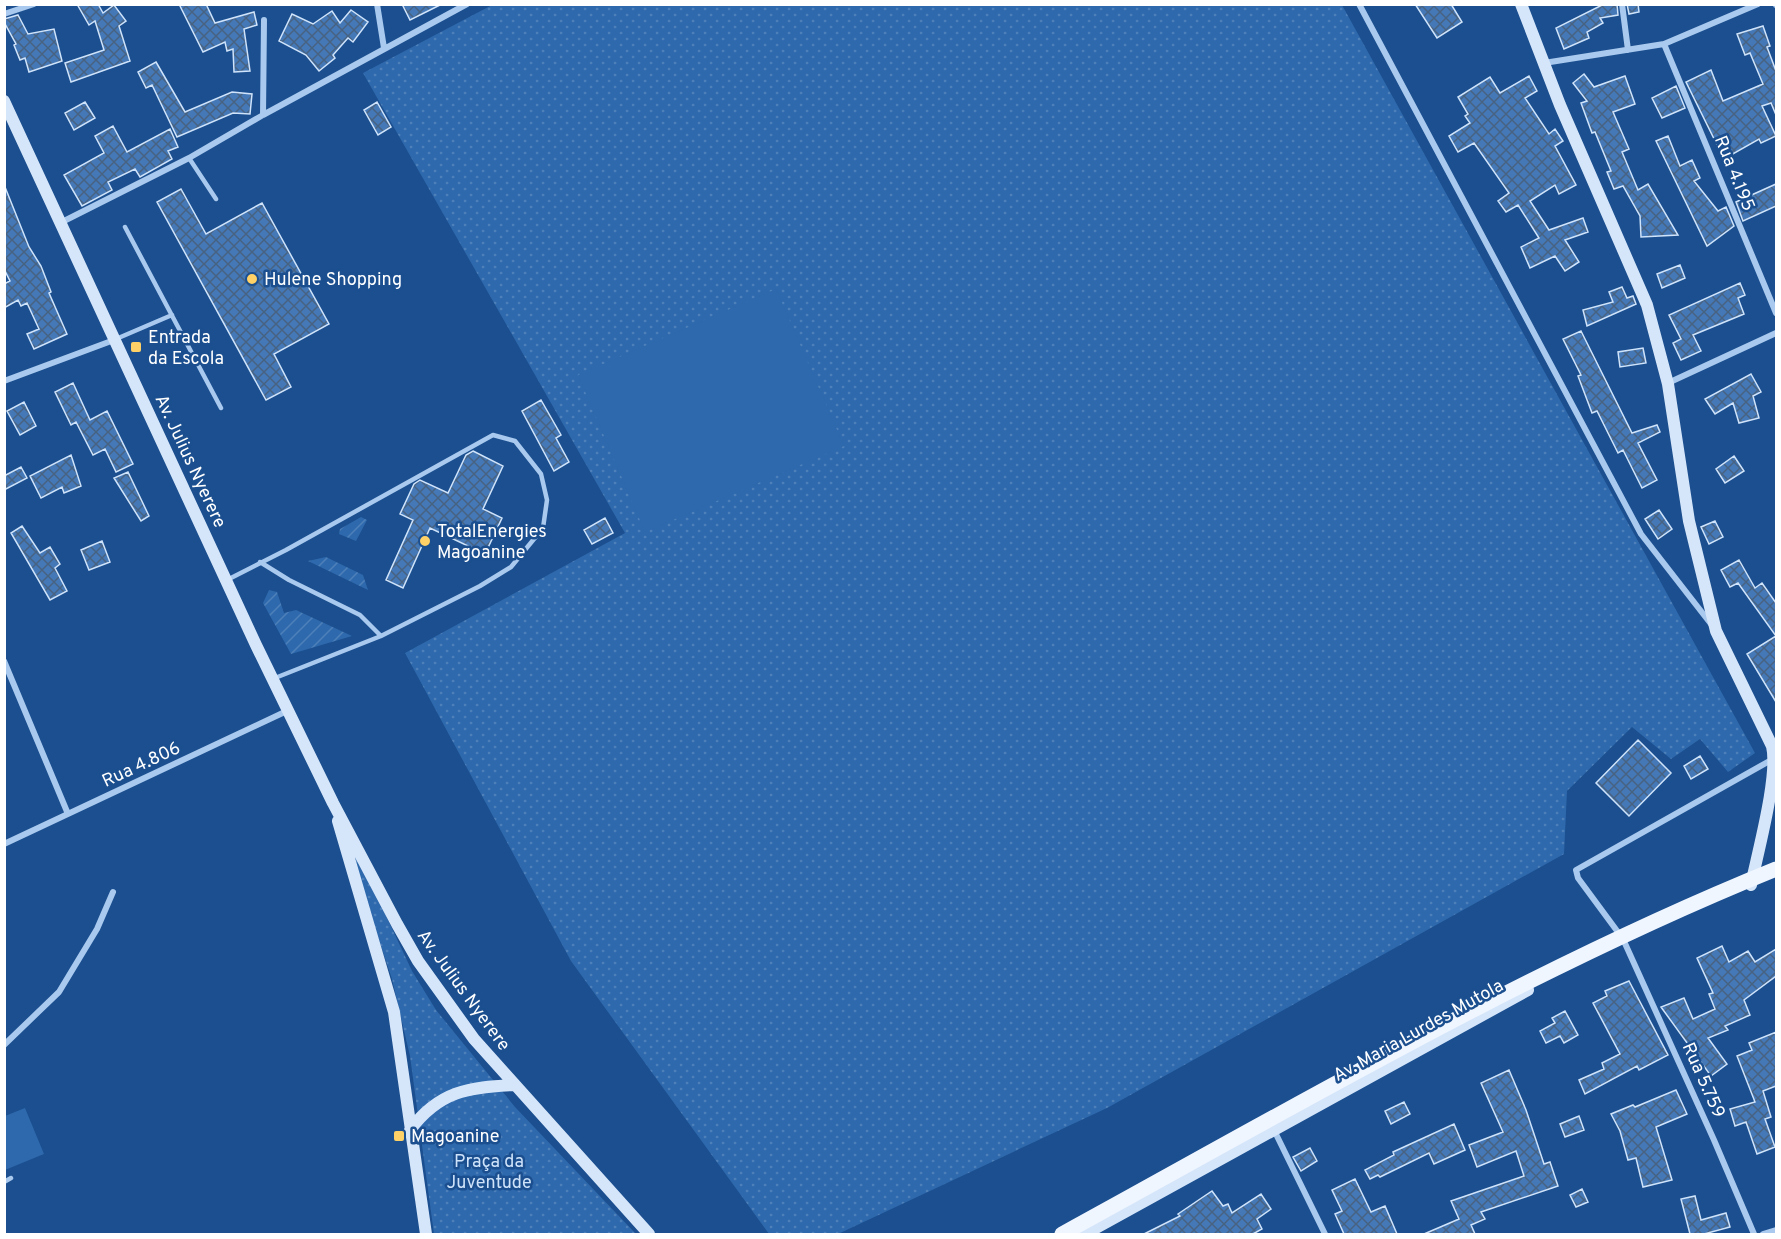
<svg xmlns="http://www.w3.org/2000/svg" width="1781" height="1239" font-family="Overpass,sans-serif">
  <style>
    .grass { fill: url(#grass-dots) }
    .garden { fill: url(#garden-furrows) }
    .pitch { fill: #2e69ad }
    .building { fill: url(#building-cross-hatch); stroke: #cfe3fa; stroke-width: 1.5 }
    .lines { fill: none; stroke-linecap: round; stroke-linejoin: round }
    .lane { stroke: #a9c9ee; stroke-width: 4.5 }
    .street { stroke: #a9c9ee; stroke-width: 6 }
    .secondary { stroke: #d6e6fa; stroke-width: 12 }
    .primary { stroke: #f0f6ff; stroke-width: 15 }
    .poi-dot { fill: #ffd166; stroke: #1b4f8f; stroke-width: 2 }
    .labels { text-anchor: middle; stroke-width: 5; stroke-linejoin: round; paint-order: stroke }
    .street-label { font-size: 18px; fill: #fff; stroke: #1b4f8f }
    .poi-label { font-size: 18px; fill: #fff; stroke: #1b4f8f; text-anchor: start }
    .park-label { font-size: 18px; fill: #cfe3fa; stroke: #1b4f8f }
  </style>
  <defs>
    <pattern id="grass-dots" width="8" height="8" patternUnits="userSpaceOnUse" patternTransform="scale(1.5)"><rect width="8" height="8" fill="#2e69ad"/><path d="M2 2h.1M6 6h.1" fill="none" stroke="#4d80b9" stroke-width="1.8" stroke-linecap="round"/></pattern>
    <pattern id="garden-furrows" width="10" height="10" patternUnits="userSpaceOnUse" patternTransform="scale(1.5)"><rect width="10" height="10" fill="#2e69ad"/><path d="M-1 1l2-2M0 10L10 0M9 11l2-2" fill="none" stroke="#4d80b9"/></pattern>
    <pattern id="building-cross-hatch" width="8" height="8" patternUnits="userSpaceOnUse" patternTransform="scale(1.5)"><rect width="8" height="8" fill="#4478b7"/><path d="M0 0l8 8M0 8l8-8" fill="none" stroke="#486282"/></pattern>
  </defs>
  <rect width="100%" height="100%" fill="#1b4f8f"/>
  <path class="grass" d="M 492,5 L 1342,5 L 1755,753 L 1728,772 L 1700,739 L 1671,759 L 1632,727 L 1567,791 L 1564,854 L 1107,1108 L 838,1234 L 769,1234 L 571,961 L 405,653 L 625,533 L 363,73 Z
    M 333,803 L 412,971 L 436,1010 L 515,1107 L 636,1234 L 434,1234 L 410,1056 L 392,979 Z"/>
  <path class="garden" d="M 361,517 L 367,520 L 356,541 L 339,534 L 340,529 Z
    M 326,557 L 363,575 L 368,590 L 308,561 Z
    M 269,590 L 277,592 L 284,613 L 296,610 L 352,636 L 291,654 L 263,603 Z"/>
  <path class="pitch" d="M 776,289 L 844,446 L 645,532 L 578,375 Z
    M 25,1108 L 44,1154 L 5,1170 L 5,1116 Z"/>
  <path class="building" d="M 77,4 L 98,4 L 103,13 L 114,5 L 126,21 L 119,26 L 130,61 L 71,82 L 65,63 L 104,50 L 95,21 L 89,25 Z
    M 179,4 L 206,4 L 215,23 L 254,12 L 257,25 L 244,29 L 250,71 L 234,72 L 233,49 L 227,51 L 225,42 L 203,52 Z
    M 402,4 L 442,4 L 410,20 Z
    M 1415,4 L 1451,4 L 1462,22 L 1437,38 Z
    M 1604,4 L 1617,4 L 1618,15 L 1600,18 L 1603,23 L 1587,32 L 1589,38 L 1564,49 L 1556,28 Z
    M 1627,4 L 1638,4 L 1639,12 L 1629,14 Z
    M 351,10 L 368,22 L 353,42 L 348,38 L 333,55 L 335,58 L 319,71 L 306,55 L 279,41 L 292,14 L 313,24 L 332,11 L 340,23 Z
    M 18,15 L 28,34 L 54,29 L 62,61 L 29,72 L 25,58 L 20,60 L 14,45 L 16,44 L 4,22 L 4,19 Z
    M 1763,26 L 1770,46 L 1767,47 L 1776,71 L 1776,115 L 1771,103 L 1762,106 L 1776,136 L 1761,143 L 1759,139 L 1724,159 L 1686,82 L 1711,70 L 1723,101 L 1763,84 L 1750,53 L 1745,55 L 1737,34 Z
    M 156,62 L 185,112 L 232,92 L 252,94 L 250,114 L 233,113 L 177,137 L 152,85 L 146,88 L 138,72 Z
    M 1584,74 L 1594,87 L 1625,76 L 1635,104 L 1613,112 L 1629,149 L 1622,152 L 1638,190 L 1648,184 L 1678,235 L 1641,237 L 1640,216 L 1623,186 L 1614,189 L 1607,172 L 1611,171 L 1595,132 L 1592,133 L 1581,103 L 1587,101 L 1573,83 Z
    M 1529,76 L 1537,91 L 1525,98 L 1549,134 L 1555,129 L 1563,141 L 1555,146 L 1576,185 L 1559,194 L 1555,185 L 1530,201 L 1549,230 L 1583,218 L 1588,232 L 1565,240 L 1579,262 L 1565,271 L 1555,256 L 1530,268 L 1521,247 L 1539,238 L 1518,205 L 1506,212 L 1498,201 L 1509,193 L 1474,143 L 1458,152 L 1449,136 L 1470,123 L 1465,116 L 1468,114 L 1458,97 L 1490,77 L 1500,93 Z
    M 1676,86 L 1685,108 L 1662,118 L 1652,98 Z
    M 85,102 L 95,118 L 74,130 L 65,113 Z
    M 377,102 L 391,127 L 378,135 L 364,110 Z
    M 113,126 L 127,152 L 170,129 L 178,147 L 168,151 L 172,159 L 140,177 L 135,169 L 108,182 L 112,190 L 82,206 L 64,175 L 104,153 L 95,136 Z
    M 1668,136 L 1680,166 L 1692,160 L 1700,178 L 1694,181 L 1718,211 L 1726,207 L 1734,226 L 1707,246 L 1656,141 Z
    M 1776,184 L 1776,206 L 1743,221 L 1736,202 Z
    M 5,187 L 29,247 L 41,266 L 51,292 L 49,293 L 67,334 L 34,349 L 27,334 L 39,329 L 27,303 L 21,306 L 18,300 L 4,308 L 4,284 L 10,281 L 4,269 Z
    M 181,189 L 206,234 L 262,203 L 329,324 L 274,354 L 291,387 L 266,400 L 157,202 Z
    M 1680,265 L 1685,278 L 1662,288 L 1657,274 Z
    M 1740,283 L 1745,295 L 1738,298 L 1744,314 L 1693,335 L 1701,351 L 1681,360 L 1673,343 L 1681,339 L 1669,315 Z
    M 1622,287 L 1627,298 L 1633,296 L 1636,304 L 1587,326 L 1583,310 L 1613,302 L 1609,292 Z
    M 1581,331 L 1632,433 L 1657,425 L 1660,432 L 1638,443 L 1657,480 L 1642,488 L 1623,450 L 1618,453 L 1597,411 L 1592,413 L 1578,376 L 1581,375 L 1563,339 Z
    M 1643,348 L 1646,363 L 1620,367 L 1618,352 Z
    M 1751,374 L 1761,392 L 1753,396 L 1759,418 L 1739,423 L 1733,403 L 1715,414 L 1705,399 Z
    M 73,383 L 90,420 L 107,411 L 133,464 L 116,472 L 105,449 L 93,455 L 76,422 L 71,425 L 55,392 Z
    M 541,400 L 561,435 L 556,438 L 569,462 L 554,471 L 522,411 Z
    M 24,402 L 36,426 L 20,435 L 7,411 Z
    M 473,451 L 503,466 L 483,509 L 502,518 L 485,554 L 430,528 L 403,588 L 386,580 L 413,520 L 400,514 L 414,484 L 420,480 L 448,493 L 466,455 Z
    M 71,455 L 81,486 L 64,493 L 62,487 L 41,498 L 30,476 Z
    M 1734,456 L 1744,471 L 1725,483 L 1716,469 Z
    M 21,467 L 27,478 L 4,490 L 4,476 Z
    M 128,472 L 149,516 L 141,521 L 114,478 Z
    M 1659,510 L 1672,529 L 1658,539 L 1645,519 Z
    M 605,518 L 613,533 L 592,544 L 584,530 Z
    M 1715,521 L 1723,537 L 1709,544 L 1701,527 Z
    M 22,526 L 40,553 L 50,547 L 60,564 L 55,568 L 67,591 L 50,600 L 11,533 Z
    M 102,541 L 110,562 L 89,570 L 81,550 Z
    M 1739,560 L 1755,588 L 1762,583 L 1776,603 L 1776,702 L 1747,654 L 1776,636 L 1738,583 L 1730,587 L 1721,570 Z
    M 1638,740 L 1671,773 L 1629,816 L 1596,783 Z
    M 1700,756 L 1708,769 L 1691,779 L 1684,766 Z
    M 1722,946 L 1729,962 L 1748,951 L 1755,962 L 1776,949 L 1776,976 L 1744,1000 L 1750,1015 L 1725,1026 L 1728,1030 L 1708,1038 L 1727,1064 L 1711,1076 L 1661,1007 L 1684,998 L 1693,1019 L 1715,1009 L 1709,994 L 1713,993 L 1697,958 Z
    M 1629,981 L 1668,1055 L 1639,1070 L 1637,1066 L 1585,1094 L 1579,1080 L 1604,1069 L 1602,1063 L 1620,1054 L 1593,1003 L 1607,996 L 1605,991 Z
    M 1565,1011 L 1578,1035 L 1564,1043 L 1560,1036 L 1546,1043 L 1540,1031 L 1555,1023 L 1552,1018 Z
    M 1776,1032 L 1776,1086 L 1763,1091 L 1771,1117 L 1765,1119 L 1775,1147 L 1757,1154 L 1746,1122 L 1735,1126 L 1730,1109 L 1755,1102 L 1737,1056 L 1752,1050 L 1749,1043 Z
    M 1509,1070 L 1526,1110 L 1544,1164 L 1550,1162 L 1558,1186 L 1481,1212 L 1485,1219 L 1471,1225 L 1475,1234 L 1424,1234 L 1459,1219 L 1451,1201 L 1524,1176 L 1516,1151 L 1477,1167 L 1469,1145 L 1503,1132 L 1481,1083 Z
    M 1676,1090 L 1687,1114 L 1656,1127 L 1672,1180 L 1643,1187 L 1636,1158 L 1628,1160 L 1620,1131 L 1611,1114 L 1633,1105 L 1635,1107 Z
    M 1404,1102 L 1410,1114 L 1391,1124 L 1385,1111 Z
    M 1579,1116 L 1584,1130 L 1565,1137 L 1560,1124 Z
    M 1454,1124 L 1465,1150 L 1434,1164 L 1429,1153 L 1380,1177 L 1378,1175 L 1370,1179 L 1365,1170 L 1394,1155 L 1393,1152 Z
    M 1310,1148 L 1317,1161 L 1301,1171 L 1293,1157 Z
    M 1355,1179 L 1371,1212 L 1385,1206 L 1397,1234 L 1344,1234 L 1335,1214 L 1342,1211 L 1332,1190 Z
    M 1582,1189 L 1588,1202 L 1576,1207 L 1570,1195 Z
    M 1212,1191 L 1223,1206 L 1228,1204 L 1232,1213 L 1261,1194 L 1271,1209 L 1257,1219 L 1262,1229 L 1253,1234 L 1144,1234 L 1180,1216 L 1178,1214 Z
    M 1695,1196 L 1701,1220 L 1726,1213 L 1730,1227 L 1704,1234 L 1690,1234 L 1681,1199 Z"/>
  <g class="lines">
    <path class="lane" d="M 189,158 L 216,199
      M 125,227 L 221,408
      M 116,339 L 172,315
      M 227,580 L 286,550 L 493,435 L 515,441 L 541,474 L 547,500 L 543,528 L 511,567 L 480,586 L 381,636 L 360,615 L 289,580 L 260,562
      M 275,678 L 381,636
      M 4,1182 L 11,1178"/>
    <path class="street" d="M 377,4 L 384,48
      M 1359,4 L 1641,534 L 1711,624
      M 1622,4 L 1628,50
      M 1776,4 L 1776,5
      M 4,14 L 34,4
      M 1664,44 L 1776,313
      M 1544,63 L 1664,44 L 1758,4
      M 263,115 L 264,20
      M 62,222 L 189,158 L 263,115 L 467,4
      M 4,381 L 114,340
      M 1668,383 L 1776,333
      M 4,661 L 68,814
      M 4,844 L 289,710
      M 4,1045 L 59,992 L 97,929 L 113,892
      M 1274,1130 L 1325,1234
      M 1754,1234 L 1714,1140 L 1623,939 L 1578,878 L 1576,870 L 1773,759
      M 1763,1234 L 1776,1230"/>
    <path class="secondary" d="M 1521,4 L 1560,105 L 1647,305 L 1668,384 L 1689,521 L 1716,631 L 1772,746 C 1779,775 1758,851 1751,885
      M 4,101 L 256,645 L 333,803 L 397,924 L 418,961 L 474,1039 L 649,1234
      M 338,821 L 394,1012 L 426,1234
      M 410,1130 C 439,1091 469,1087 514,1085
      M 1085,1234 L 1528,990"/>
    <path class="primary" d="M 1062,1234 C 1296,1106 1529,969 1776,869"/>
  </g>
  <g class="poi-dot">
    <circle cx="252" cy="279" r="6"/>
    <rect x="130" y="341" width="12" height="12" rx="3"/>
    <circle cx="425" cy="541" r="6"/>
    <rect x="393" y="1130" width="12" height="12" rx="3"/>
  </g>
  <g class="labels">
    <g class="street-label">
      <text transform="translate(1735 173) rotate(68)" y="6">Rua 4.195</text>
      <text transform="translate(191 461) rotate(65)" y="6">Av. Julius Nyerere</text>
      <text transform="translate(141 764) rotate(-25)" y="6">Rua 4.806</text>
      <text transform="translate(464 990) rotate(54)" y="6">Av. Julius Nyerere</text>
      <text transform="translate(1418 1030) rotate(-29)" y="6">Av. Maria Lurdes Mutola</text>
      <text transform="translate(1704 1080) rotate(66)" y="6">Rua 5.759</text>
    </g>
    <g class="poi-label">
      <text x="264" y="285">Hulene Shopping</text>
      <text x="148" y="343">Entrada<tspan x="148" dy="21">da Escola</tspan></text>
      <text x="437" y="537">TotalEnergies<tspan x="437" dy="21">Magoanine</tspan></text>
      <text x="411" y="1142">Magoanine</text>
    </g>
    <g class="park-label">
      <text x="489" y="1167">Praça da<tspan x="489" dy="21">Juventude</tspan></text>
    </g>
  </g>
  <rect width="1781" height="1239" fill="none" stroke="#ffffff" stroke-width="12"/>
</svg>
